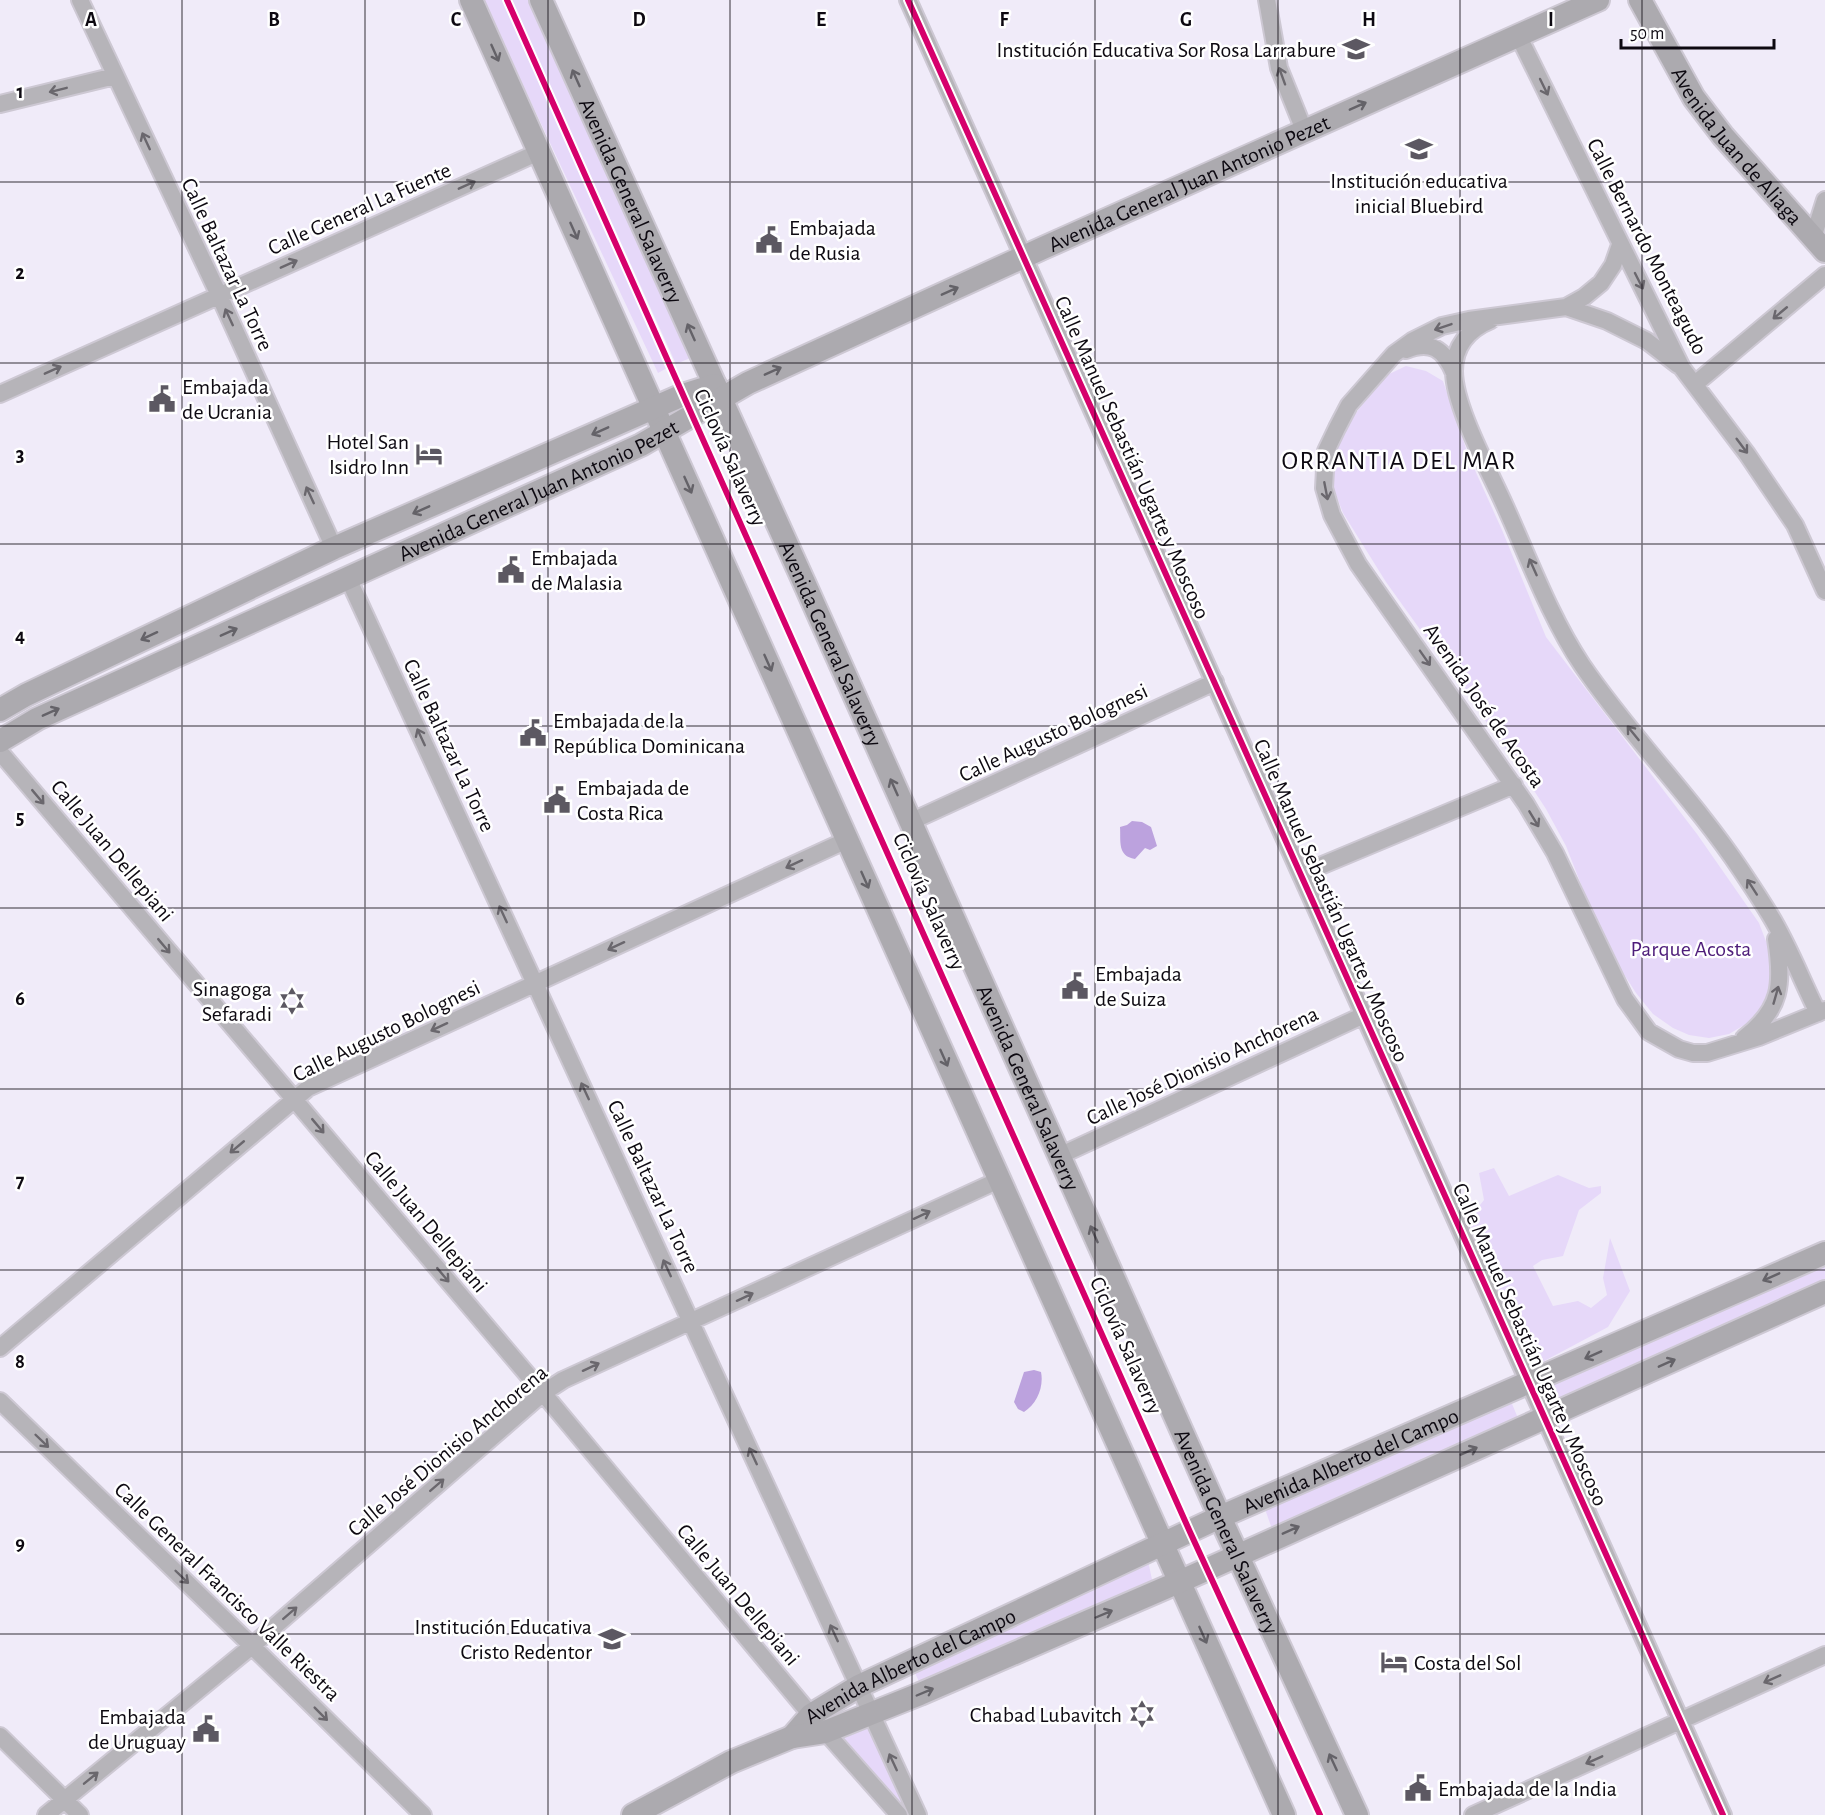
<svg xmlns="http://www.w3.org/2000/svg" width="1825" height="1815" font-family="'Alegreya Sans',sans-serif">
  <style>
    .green { fill: #e6d8f9 }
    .water { fill: #bca2de }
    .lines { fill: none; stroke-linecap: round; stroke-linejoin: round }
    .street-casing { stroke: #cdc8d3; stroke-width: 20 }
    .secondary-casing { stroke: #cdc8d3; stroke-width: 26 }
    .street { stroke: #b6b4b9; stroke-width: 16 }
    .secondary { stroke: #acaaaf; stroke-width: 22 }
    .cycleway-casing { stroke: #fff; stroke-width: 10 }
    .cycleway { stroke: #d6006c; stroke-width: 6 }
    .oneway { stroke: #646268 }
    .oneway2 { stroke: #6a676d }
    .grid { fill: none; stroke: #0d0911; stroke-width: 1.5; stroke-opacity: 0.55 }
    .labels { text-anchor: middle; stroke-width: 5; stroke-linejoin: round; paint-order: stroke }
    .poi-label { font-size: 22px; fill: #0d0911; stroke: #fff; text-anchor: start }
    .street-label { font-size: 22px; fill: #0d0911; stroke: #fff }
    .park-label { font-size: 22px; fill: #4e1d7a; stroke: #fff }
    .quarter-label { font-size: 26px; letter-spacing: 1.5px; fill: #0d0911; stroke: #fff }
    .grid-label { font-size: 20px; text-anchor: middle; font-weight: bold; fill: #0d0911; stroke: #fff; stroke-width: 5; stroke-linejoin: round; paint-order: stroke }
  </style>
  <rect width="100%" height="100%" fill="#f0ebf9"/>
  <path class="green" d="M 483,0 L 504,0 L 667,368 L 658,373 Z
    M 511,0 L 536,0 L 695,356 L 676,364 Z
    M 1406,366 L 1426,371 L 1443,381 L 1469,457 L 1502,530 L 1546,637 L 1697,834 L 1759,923 L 1772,957 L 1769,990 L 1760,1010 L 1746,1024 L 1729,1034 L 1709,1038 L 1689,1035 L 1673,1028 L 1653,1014 L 1636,993 L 1604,943 L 1566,846 L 1546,809 L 1518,766 L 1386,582 L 1343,513 L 1333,487 L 1334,454 L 1355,414 L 1385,376 Z
    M 1494,1168 L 1509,1196 L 1558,1175 L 1589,1188 L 1601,1186 L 1601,1193 L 1579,1210 L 1563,1256 L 1542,1260 L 1533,1266 L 1553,1306 L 1578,1301 L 1591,1308 L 1607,1295 L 1603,1278 L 1610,1238 L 1630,1291 L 1608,1327 L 1533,1367 L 1468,1220 L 1484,1200 L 1479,1173 Z
    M 1825,1257 L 1825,1282 L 1558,1404 L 1546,1379 Z
    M 1510,1399 L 1520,1423 L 1272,1529 L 1265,1509 Z
    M 1148,1561 L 1153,1584 L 923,1690 L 914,1671 Z
    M 868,1716 L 915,1815 L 905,1815 L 835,1734 Z"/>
  <path class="water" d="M 1132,821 L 1142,822 L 1151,827 L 1157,846 L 1150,850 L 1145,848 L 1135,859 C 1117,856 1121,841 1120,827 L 1127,825 Z
    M 1034,1370 L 1041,1372 C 1044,1387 1037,1404 1024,1412 L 1018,1409 L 1014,1402 L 1024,1372 Z"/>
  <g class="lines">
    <defs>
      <path id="street" d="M 80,0 L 219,295 L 334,548
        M 908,0 L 1723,1815
        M 1267,0 L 1279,68 L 1304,130
        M 1518,35 L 1682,368 L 1747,454 L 1795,525 L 1825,591
        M 0,104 L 115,76
        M 1813,238 L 1825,200
        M 1620,245 L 1613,265 L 1601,283 L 1584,297 L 1566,307 L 1469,320 L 1442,326 L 1412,341 L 1394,354 L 1349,405 L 1337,428 L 1326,451 L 1324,488 L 1332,515 L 1358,564 L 1526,804 L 1555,853 L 1625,999 L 1649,1032 L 1679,1049 L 1693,1053 L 1707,1053 L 1759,1037 L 1825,1010
        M 1566,307 L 1607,321 L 1647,341 L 1678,365
        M 1491,320 C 1469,329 1454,346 1454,371 C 1454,407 1490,472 1505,506 C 1529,559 1550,617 1582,665 C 1631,737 1693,798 1741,870 C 1751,885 1761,900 1770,915 C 1789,946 1802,981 1818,1013
        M 1406,350 C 1431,340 1444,349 1454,373
        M 1695,384 L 1825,275
        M 0,394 L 539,152
        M 348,578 L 918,1815
        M 0,752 L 543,1393 L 816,1721 L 899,1815
        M 910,822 L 1215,682
        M 1301,874 L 1514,785
        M 1744,1038 C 1782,1009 1783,983 1776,939
        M 1059,1156 L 1364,1015
        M 0,1348 L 308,1088 L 847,840
        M 0,1401 L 252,1646 L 423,1815
        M 0,1736 L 80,1815
        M 46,1815 L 252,1646 L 543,1393 L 563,1380 L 999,1180
        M 1473,1815 L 1825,1655"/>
      <g id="secondary">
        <path d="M 471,0 L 1284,1815"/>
        <path id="s1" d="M 541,0 L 803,580 L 1220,1517 L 1357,1815"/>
        <path id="s2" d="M 1640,0 L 1694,98 L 1723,136 L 1825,251"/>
        <path d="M 0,710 L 26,695 L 334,548 L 683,395 L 715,385"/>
        <path id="s3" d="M 0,741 L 37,719 L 641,445 L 748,383 L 1043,248 L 1598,0"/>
        <path id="s4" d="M 792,1737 L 811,1715 L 859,1686 L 1220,1517 L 1825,1253"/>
        <path d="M 633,1815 L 731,1762 L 792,1737 L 825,1732 L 920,1694 L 1179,1582 L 1825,1292"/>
      </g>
    </defs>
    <use href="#street" class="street-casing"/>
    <use href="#secondary" class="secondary-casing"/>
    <use href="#street" class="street"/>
    <use href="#secondary" class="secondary"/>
    <defs>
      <path id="cycleway" d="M 507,0 L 1190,1532 L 1320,1815
        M 908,0 L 1723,1815"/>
    </defs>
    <use href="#cycleway" class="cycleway-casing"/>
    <use href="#cycleway" class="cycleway"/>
  </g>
  <defs><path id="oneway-shaft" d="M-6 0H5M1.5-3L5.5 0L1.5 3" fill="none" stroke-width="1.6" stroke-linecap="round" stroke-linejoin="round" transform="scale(1.5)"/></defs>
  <g class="oneway">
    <use href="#oneway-shaft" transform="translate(495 53) rotate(66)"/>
    <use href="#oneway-shaft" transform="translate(576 78) rotate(-114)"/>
    <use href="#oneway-shaft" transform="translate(1358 106) rotate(-24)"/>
    <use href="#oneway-shaft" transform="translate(574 231) rotate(66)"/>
    <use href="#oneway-shaft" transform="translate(950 291) rotate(-24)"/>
    <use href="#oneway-shaft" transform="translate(691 332) rotate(-114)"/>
    <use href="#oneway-shaft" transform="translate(773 371) rotate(-24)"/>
    <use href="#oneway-shaft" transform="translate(600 431) rotate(156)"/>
    <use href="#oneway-shaft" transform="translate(688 485) rotate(66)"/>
    <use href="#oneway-shaft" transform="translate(421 510) rotate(156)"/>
    <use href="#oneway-shaft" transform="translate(229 632) rotate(-24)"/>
    <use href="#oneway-shaft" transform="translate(149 636) rotate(155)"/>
    <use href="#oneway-shaft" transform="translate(768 663) rotate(66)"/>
    <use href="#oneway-shaft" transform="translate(51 712) rotate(-24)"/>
    <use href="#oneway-shaft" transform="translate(894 787) rotate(-114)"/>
    <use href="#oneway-shaft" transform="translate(865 880) rotate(66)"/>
    <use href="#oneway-shaft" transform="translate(944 1058) rotate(66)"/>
    <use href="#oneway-shaft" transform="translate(1094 1234) rotate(-114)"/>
    <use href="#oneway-shaft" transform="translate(1771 1277) rotate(156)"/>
    <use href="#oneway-shaft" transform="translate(1593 1355) rotate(156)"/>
    <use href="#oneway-shaft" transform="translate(1667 1363) rotate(-24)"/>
    <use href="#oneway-shaft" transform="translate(1469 1451) rotate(-24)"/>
    <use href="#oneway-shaft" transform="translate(1291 1530) rotate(-24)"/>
    <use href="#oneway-shaft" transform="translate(1104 1614) rotate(-23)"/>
    <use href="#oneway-shaft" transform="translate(1203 1635) rotate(66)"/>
    <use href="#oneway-shaft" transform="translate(925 1692) rotate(-23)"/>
    <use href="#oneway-shaft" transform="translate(1333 1762) rotate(-115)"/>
  </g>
  <g class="oneway2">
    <use href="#oneway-shaft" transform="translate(1282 76) rotate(-110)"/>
    <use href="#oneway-shaft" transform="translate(1544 87) rotate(64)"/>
    <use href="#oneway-shaft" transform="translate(58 90) rotate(166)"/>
    <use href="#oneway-shaft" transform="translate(146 141) rotate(-115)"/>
    <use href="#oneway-shaft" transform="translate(467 185) rotate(-24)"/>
    <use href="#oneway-shaft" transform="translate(289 264) rotate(-24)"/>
    <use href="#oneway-shaft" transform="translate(1639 281) rotate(63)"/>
    <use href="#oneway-shaft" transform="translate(1780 313) rotate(140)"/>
    <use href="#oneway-shaft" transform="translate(229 317) rotate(-115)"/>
    <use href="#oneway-shaft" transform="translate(1443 327) rotate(161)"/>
    <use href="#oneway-shaft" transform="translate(53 370) rotate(-24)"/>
    <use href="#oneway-shaft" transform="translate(1742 446) rotate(53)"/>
    <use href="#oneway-shaft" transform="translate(1326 491) rotate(79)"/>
    <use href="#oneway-shaft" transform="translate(310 495) rotate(-115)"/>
    <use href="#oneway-shaft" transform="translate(1533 567) rotate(-114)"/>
    <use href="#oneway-shaft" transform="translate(1425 658) rotate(55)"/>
    <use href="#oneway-shaft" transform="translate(1633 733) rotate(-129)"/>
    <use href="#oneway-shaft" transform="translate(421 737) rotate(-115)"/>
    <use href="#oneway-shaft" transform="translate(38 797) rotate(50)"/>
    <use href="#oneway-shaft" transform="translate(1534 819) rotate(59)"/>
    <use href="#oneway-shaft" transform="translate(794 864) rotate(155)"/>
    <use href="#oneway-shaft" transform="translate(1752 887) rotate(-123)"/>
    <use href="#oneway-shaft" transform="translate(503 914) rotate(-115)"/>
    <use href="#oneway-shaft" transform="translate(164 946) rotate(50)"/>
    <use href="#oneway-shaft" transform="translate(616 946) rotate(155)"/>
    <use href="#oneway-shaft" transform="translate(1776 995) rotate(-74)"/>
    <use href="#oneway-shaft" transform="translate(439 1027) rotate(155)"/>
    <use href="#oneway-shaft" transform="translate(585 1091) rotate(-115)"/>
    <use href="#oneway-shaft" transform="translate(318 1126) rotate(50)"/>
    <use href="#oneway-shaft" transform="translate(237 1147) rotate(140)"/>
    <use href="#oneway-shaft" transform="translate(922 1215) rotate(-25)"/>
    <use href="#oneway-shaft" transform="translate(667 1268) rotate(-115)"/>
    <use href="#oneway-shaft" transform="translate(443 1275) rotate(50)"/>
    <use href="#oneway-shaft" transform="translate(745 1297) rotate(-25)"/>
    <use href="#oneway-shaft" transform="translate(591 1367) rotate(-25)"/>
    <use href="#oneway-shaft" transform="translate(42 1441) rotate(44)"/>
    <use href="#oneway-shaft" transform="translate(753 1456) rotate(-115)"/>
    <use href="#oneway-shaft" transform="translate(437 1485) rotate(-41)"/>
    <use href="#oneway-shaft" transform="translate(182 1577) rotate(44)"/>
    <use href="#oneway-shaft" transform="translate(290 1613) rotate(-41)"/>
    <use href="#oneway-shaft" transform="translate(834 1633) rotate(-115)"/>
    <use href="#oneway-shaft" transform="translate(1772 1679) rotate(156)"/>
    <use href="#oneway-shaft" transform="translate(321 1714) rotate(45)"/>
    <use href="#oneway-shaft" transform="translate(1594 1760) rotate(156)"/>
    <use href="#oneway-shaft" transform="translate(893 1762) rotate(-115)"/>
    <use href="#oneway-shaft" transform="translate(91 1778) rotate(-39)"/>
  </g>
  <path class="grid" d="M 182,0 L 182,1815M 365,0 L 365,1815M 548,0 L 548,1815M 730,0 L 730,1815M 912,0 L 912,1815M 1095,0 L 1095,1815M 1278,0 L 1278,1815M 1460,0 L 1460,1815M 1642,0 L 1642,1815M 0,182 L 1825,182M 0,363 L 1825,363M 0,544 L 1825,544M 0,726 L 1825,726M 0,908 L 1825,908M 0,1089 L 1825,1089M 0,1270 L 1825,1270M 0,1452 L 1825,1452M 0,1634 L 1825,1634"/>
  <defs>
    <symbol id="school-bare" viewBox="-9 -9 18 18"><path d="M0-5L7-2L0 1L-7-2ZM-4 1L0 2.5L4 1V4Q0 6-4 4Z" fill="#5c5862" stroke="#fff" stroke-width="2.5" paint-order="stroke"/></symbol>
    <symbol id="civic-bare" viewBox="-9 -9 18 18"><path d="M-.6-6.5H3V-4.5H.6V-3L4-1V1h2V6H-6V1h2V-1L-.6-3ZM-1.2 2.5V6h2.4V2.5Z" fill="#5c5862" stroke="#fff" stroke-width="2.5" paint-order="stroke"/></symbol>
    <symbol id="hotel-bare" viewBox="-9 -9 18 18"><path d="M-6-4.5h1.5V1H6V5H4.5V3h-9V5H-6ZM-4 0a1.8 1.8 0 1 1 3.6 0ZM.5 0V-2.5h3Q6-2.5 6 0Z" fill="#5c5862" stroke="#fff" stroke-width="2.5" paint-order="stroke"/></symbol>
    <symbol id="synagogue-bare" viewBox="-9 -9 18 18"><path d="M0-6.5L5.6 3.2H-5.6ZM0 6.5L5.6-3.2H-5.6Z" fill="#5c5862" stroke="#fff" stroke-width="2.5" paint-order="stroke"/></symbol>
  </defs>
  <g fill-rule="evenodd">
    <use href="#school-bare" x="1337" y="30" width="38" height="38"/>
    <use href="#school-bare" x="1400" y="130" width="38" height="38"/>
    <use href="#civic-bare" x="750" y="221" width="38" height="38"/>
    <use href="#civic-bare" x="143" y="380" width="38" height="38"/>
    <use href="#hotel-bare" x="410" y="435" width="38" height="38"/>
    <use href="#civic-bare" x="492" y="551" width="38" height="38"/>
    <use href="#civic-bare" x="514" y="714" width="38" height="38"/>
    <use href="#civic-bare" x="538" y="781" width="38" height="38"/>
    <use href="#civic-bare" x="1056" y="967" width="38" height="38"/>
    <use href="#synagogue-bare" x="273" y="982" width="38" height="38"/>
    <use href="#school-bare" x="593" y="1620" width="38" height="38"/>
    <use href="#hotel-bare" x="1375" y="1643" width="38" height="38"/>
    <use href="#synagogue-bare" x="1123" y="1695" width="38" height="38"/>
    <use href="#civic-bare" x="187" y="1710" width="38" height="38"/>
    <use href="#civic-bare" x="1399" y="1769" width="38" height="38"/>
  </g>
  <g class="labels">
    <g class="poi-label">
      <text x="1336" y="57" text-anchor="end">Institución Educativa Sor Rosa Larrabure</text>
      <text x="1419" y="188" text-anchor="middle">Institución educativa<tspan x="1419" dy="25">inicial Bluebird</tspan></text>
      <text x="789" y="235">Embajada<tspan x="789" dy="25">de Rusia</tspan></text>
      <text x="182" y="394">Embajada<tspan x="182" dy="25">de Ucrania</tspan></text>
      <text x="409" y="449" text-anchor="end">Hotel San<tspan x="409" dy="25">Isidro Inn</tspan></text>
      <text x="531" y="565">Embajada<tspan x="531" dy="25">de Malasia</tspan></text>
      <text x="553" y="728">Embajada de la<tspan x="553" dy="25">República Dominicana</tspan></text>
      <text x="577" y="795">Embajada de<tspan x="577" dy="25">Costa Rica</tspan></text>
      <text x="1095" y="981">Embajada<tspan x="1095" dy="25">de Suiza</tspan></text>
      <text x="272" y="996" text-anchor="end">Sinagoga<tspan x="272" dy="25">Sefaradi</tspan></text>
      <text x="592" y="1634" text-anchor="end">Institución Educativa<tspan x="592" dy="25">Cristo Redentor</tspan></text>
      <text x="1414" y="1670">Costa del Sol</text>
      <text x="1122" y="1722" text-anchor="end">Chabad Lubavitch</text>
      <text x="186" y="1724" text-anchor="end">Embajada<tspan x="186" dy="25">de Uruguay</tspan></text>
      <text x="1438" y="1796">Embajada de la India</text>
    </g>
    <g class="street-label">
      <text dy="8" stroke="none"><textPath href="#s2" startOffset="176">Avenida Juan de Aliaga</textPath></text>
      <text dy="8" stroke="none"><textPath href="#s3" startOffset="1314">Avenida General Juan Antonio Pezet</textPath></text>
      <text dy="8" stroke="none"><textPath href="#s1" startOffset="220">Avenida General Salaverry</textPath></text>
      <text transform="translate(359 208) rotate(-24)" y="8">Calle General La Fuente</text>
      <text transform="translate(1648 246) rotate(63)" y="8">Calle Bernardo Monteagudo</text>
      <text transform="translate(228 264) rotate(65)" y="8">Calle Baltazar La Torre</text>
      <text transform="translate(731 457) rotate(66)" y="8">Ciclovía Salaverry</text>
      <text transform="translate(1133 457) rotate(66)" y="8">Calle Manuel Sebastián Ugarte y Moscoso</text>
      <text dy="8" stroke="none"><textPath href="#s3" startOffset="594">Avenida General Juan Antonio Pezet</textPath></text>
      <text dy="8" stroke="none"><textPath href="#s1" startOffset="706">Avenida General Salaverry</textPath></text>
      <text transform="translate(1485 705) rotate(55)" y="8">Avenida José de Acosta</text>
      <text transform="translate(1053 732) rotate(-25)" y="8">Calle Augusto Bolognesi</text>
      <text transform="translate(450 745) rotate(65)" y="8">Calle Baltazar La Torre</text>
      <text transform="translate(113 850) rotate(50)" y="8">Calle Juan Dellepiani</text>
      <text transform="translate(1332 900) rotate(66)" y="8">Calle Manuel Sebastián Ugarte y Moscoso</text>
      <text transform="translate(930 901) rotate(66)" y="8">Ciclovía Salaverry</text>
      <text transform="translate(386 1030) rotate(-26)" y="8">Calle Augusto Bolognesi</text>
      <text transform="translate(1202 1065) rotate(-25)" y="8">Calle José Dionisio Anchorena</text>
      <text dy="8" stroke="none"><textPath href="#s1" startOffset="1192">Avenida General Salaverry</textPath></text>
      <text transform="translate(654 1186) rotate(65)" y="8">Calle Baltazar La Torre</text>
      <text transform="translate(427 1221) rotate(50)" y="8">Calle Juan Dellepiani</text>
      <text transform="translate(1531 1344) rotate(66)" y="8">Calle Manuel Sebastián Ugarte y Moscoso</text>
      <text transform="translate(1127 1345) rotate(66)" y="8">Ciclovía Salaverry</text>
      <text transform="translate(447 1450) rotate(-40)" y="8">Calle José Dionisio Anchorena</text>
      <text dy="8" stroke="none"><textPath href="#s4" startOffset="626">Avenida Alberto del Campo</textPath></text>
      <text dy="8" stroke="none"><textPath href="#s1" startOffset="1678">Avenida General Salaverry</textPath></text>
      <text transform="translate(228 1591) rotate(44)" y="8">Calle General Francisco Valle Riestra</text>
      <text transform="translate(739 1594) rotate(50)" y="8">Calle Juan Dellepiani</text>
      <text dy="8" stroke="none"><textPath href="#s4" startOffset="140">Avenida Alberto del Campo</textPath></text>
    </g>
    <g class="park-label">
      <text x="1691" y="956">Parque Acosta</text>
    </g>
    <g class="quarter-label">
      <text x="1399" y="469">ORRANTIA DEL MAR</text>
    </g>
  </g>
  <g class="grid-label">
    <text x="91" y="26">A</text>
    <text x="274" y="26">B</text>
    <text x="456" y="26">C</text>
    <text x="639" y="26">D</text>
    <text x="821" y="26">E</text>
    <text x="1004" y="26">F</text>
    <text x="1186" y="26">G</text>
    <text x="1369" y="26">H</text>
    <text x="1551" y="26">I</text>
    <text x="20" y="98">1</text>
    <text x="20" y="279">2</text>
    <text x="20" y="461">3</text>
    <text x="20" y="642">4</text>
    <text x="20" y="824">5</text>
    <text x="20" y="1005">6</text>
    <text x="20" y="1187">7</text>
    <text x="20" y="1368">8</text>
    <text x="20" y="1550">9</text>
  </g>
  <path d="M1621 39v9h153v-9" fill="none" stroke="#0d0911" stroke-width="3"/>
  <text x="1630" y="39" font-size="18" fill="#0d0911" stroke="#ffffff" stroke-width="4.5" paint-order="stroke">50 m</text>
</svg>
